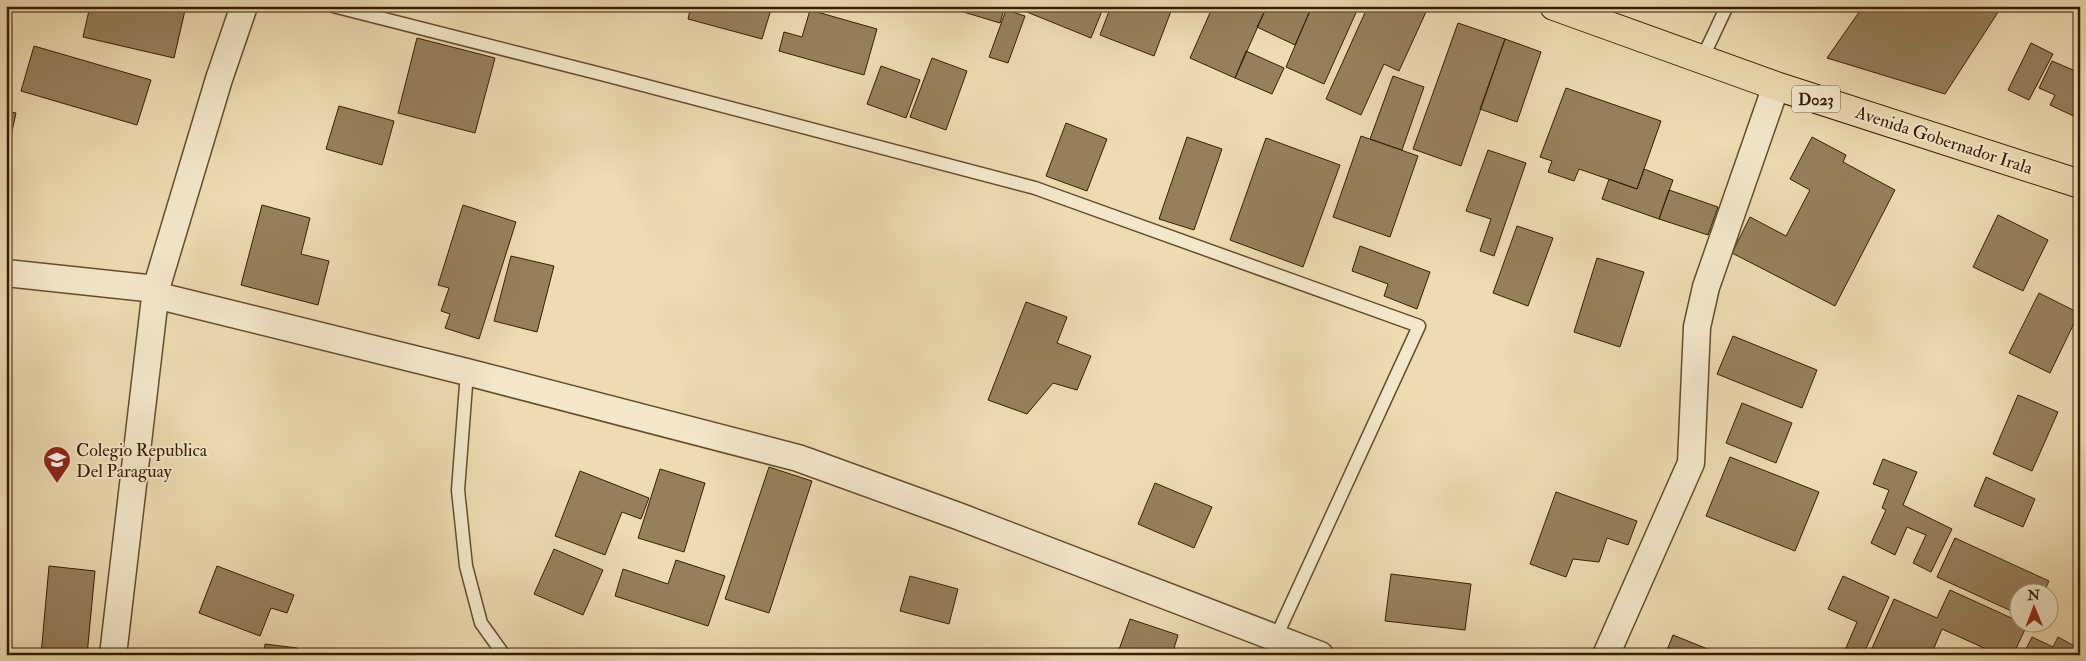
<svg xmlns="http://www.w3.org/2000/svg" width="2086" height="661" font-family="'IM FELL Double Pica',serif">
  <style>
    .building { fill: #96805c; stroke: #371e00 }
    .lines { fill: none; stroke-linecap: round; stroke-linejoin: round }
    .lane-casing { stroke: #644d2c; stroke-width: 15 }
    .street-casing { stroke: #644d2c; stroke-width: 29 }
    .primary-casing { stroke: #371e00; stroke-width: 30 }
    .lane { stroke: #f3e8cc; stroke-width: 12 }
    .street { stroke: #f3e8cc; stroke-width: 26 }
    .primary { stroke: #eddbb1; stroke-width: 28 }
    .labels { text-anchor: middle; stroke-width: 4; stroke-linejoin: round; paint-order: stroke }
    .shield { fill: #f3e8cc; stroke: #6f5b3d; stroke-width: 1 }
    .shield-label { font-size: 16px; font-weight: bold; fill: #371e00 }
    .street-label { font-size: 18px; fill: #371e00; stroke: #f3e8cc }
    .poi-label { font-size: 18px; fill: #371e00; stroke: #f3e8cc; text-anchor: start }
  </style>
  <rect width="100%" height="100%" fill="#eddbb1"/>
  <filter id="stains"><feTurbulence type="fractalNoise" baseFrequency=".004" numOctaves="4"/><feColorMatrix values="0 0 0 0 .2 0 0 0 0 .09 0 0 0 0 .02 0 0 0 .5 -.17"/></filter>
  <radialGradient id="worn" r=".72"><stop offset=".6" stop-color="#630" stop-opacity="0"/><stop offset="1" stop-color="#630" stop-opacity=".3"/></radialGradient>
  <path class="building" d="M 90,6 L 186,6 L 174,58 L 83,37 Z
    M 691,6 L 772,6 L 762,39 L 688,19 Z
    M 961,6 L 1005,6 L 1000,23 L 960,11 Z
    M 1012,6 L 1104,6 L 1091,38 Z
    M 1111,6 L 1173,6 L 1154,56 L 1100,35 Z
    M 1213,6 L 1267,6 L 1235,78 L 1190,58 Z
    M 1267,6 L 1312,6 L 1295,45 L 1257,27 Z
    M 1312,6 L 1359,6 L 1324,84 L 1286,67 Z
    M 1368,6 L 1413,6 L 1426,12 L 1399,71 L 1384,64 L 1361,115 L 1326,99 Z
    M 1857,6 L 2002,6 L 1945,94 L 1827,58 L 1862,8 Z
    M 810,10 L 877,29 L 864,75 L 779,51 L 784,32 L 802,37 Z
    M 1006,10 L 1025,16 L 1008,63 L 989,57 Z
    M 1458,23 L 1505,39 L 1461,166 L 1413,149 Z
    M 417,38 L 495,58 L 475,133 L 398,113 Z
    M 1505,39 L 1541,52 L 1517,122 L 1480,109 Z
    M 2031,43 L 2053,54 L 2029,100 L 2008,90 Z
    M 34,46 L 151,80 L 137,125 L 21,91 Z
    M 1246,51 L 1284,68 L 1272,94 L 1235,78 Z
    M 932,58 L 967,71 L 946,130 L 910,117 Z
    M 2052,61 L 2080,73 L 2080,119 L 2050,105 L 2055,95 L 2039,88 Z
    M 881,66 L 920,80 L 906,118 L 867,104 Z
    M 1393,76 L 1424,87 L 1402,150 L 1370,139 Z
    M 1566,88 L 1661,121 L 1637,189 L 1579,169 L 1574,181 L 1548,172 L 1552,161 L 1540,157 Z
    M 339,106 L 394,121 L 382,165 L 326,149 Z
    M 6,111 L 16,113 L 6,158 Z
    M 1066,123 L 1107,139 L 1087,191 L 1046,176 Z
    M 1361,136 L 1418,156 L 1390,237 L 1333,217 Z
    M 1187,137 L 1222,149 L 1194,230 L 1159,219 Z
    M 1812,137 L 1846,155 L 1843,162 L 1895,190 L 1835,306 L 1732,253 L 1750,217 L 1786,236 L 1810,190 L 1790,179 Z
    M 1266,138 L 1340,165 L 1303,267 L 1230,240 Z
    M 1488,150 L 1526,163 L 1494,256 L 1480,251 L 1491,219 L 1466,211 Z
    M 1644,169 L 1673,180 L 1659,219 L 1602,199 L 1609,179 L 1637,189 Z
    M 1669,190 L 1718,207 L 1708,235 L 1659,219 Z
    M 262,205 L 310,218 L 301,254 L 329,261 L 318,305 L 241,285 Z
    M 463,205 L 516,222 L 479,339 L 445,328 L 450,314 L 441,311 L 449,288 L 438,285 Z
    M 1998,215 L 2048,240 L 2023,291 L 1973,267 Z
    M 1517,226 L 1553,238 L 1528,306 L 1493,293 Z
    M 1360,246 L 1430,272 L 1417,309 L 1384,296 L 1388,284 L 1352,271 Z
    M 511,256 L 554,266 L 537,332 L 494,321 Z
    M 1597,258 L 1644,272 L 1620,347 L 1574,332 Z
    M 2039,293 L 2079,313 L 2050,373 L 2009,353 Z
    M 1026,302 L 1067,317 L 1057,343 L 1091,356 L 1077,390 L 1053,383 L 1027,414 L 988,400 Z
    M 1733,336 L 1817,370 L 1802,408 L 1717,374 Z
    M 2018,395 L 2058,412 L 2032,471 L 1993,454 Z
    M 1742,403 L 1792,423 L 1776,463 L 1726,443 Z
    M 1730,457 L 1819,492 L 1795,551 L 1706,516 Z
    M 1883,459 L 1917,472 L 1903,505 L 1952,529 L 1931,572 L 1913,563 L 1926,535 L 1907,527 L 1895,555 L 1871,543 L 1886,510 L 1882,508 L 1889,490 L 1873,484 Z
    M 769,467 L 812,481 L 769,613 L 725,599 Z
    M 660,469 L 705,483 L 684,552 L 638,538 Z
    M 580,471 L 649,498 L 641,519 L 622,512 L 605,555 L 555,536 Z
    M 1986,477 L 2035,499 L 2023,527 L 1974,506 Z
    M 1155,483 L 1212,507 L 1194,548 L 1138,524 Z
    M 1556,492 L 1637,521 L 1628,545 L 1607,538 L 1599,562 L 1573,559 L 1566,577 L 1530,564 Z
    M 1955,538 L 2049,581 L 2043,594 L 2018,594 L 2018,614 L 1937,577 Z
    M 554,549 L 603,570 L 583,615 L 534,594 Z
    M 676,560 L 725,576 L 708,626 L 615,596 L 623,569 L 668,584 Z
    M 49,566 L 95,571 L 87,655 L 41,655 Z
    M 217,566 L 294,595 L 287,613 L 271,608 L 260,636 L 199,613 Z
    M 1391,574 L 1471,584 L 1465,630 L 1385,621 Z
    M 910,576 L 958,589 L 949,624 L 900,611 Z
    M 1843,576 L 1889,597 L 1863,655 L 1843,655 L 1857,622 L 1828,609 Z
    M 1950,590 L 2018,621 L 2018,624 L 2027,625 L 2013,655 L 1981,655 L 1984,648 L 1942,629 L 1931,655 L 1869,655 L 1894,599 L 1937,618 Z
    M 1130,619 L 1178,635 L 1172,655 L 1117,655 Z
    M 1673,635 L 1720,654 L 1720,655 L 1665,655 Z
    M 2032,637 L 2053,647 L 2058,637 L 2076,647 L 2073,655 L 2023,655 Z
    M 265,644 L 297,648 L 296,655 L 264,655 Z"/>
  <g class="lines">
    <defs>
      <path id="lane" d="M 333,6 L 601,74 L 1035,188 L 1419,326 L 1276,637
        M 1701,61 L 1727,6
        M 467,372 L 458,490 L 466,566 L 481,623 L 504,655"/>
      <path id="street" d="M 6,273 L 156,289
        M 155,295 L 467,372 L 798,458 L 958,516 L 1320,655
        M 113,655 L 156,289 L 219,79 L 244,6
        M 1606,655 L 1691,463 L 1697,327 L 1706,287 L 1776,86"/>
      <path id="primary" d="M 1554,6 L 1776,86 L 2080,184"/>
    </defs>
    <use href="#lane" class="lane-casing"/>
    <use href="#street" class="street-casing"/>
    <use href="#primary" class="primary-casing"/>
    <use href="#lane" class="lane"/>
    <use href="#street" class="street"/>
    <use href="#primary" class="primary"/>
  </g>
  <defs>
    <symbol id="school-pin" viewBox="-11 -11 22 30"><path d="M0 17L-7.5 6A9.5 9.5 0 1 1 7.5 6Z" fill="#8f2418" stroke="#f3e8cc"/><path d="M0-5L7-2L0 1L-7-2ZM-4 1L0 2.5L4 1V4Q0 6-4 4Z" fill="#fff"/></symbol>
  </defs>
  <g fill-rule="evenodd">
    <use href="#school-pin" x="41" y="444" width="32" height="43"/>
  </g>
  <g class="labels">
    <rect class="shield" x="1792" y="85.5" width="48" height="27" rx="4"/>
    <g class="shield-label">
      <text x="1816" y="105">D023</text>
    </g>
    <g class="street-label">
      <text transform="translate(1944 140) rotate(18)" y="6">Avenida Gobernador Irala</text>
    </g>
    <g class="poi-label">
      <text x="76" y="456">Colegio Republica<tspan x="76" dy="21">Del Paraguay</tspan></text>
    </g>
  </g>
  <rect width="2086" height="661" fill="none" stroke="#eddbb1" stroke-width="25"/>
  <rect x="8" y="8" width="2071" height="646" fill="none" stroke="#371e00" stroke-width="2.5"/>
  <rect x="12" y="12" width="2061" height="636" fill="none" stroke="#371e00"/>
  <g transform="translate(2034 608) rotate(359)"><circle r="24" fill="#f3e8cc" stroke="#a8977a"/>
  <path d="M0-4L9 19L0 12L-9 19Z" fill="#8f2418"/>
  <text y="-8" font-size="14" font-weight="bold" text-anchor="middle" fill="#371e00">N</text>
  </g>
  <rect width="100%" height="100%" filter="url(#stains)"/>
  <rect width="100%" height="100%" fill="url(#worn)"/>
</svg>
